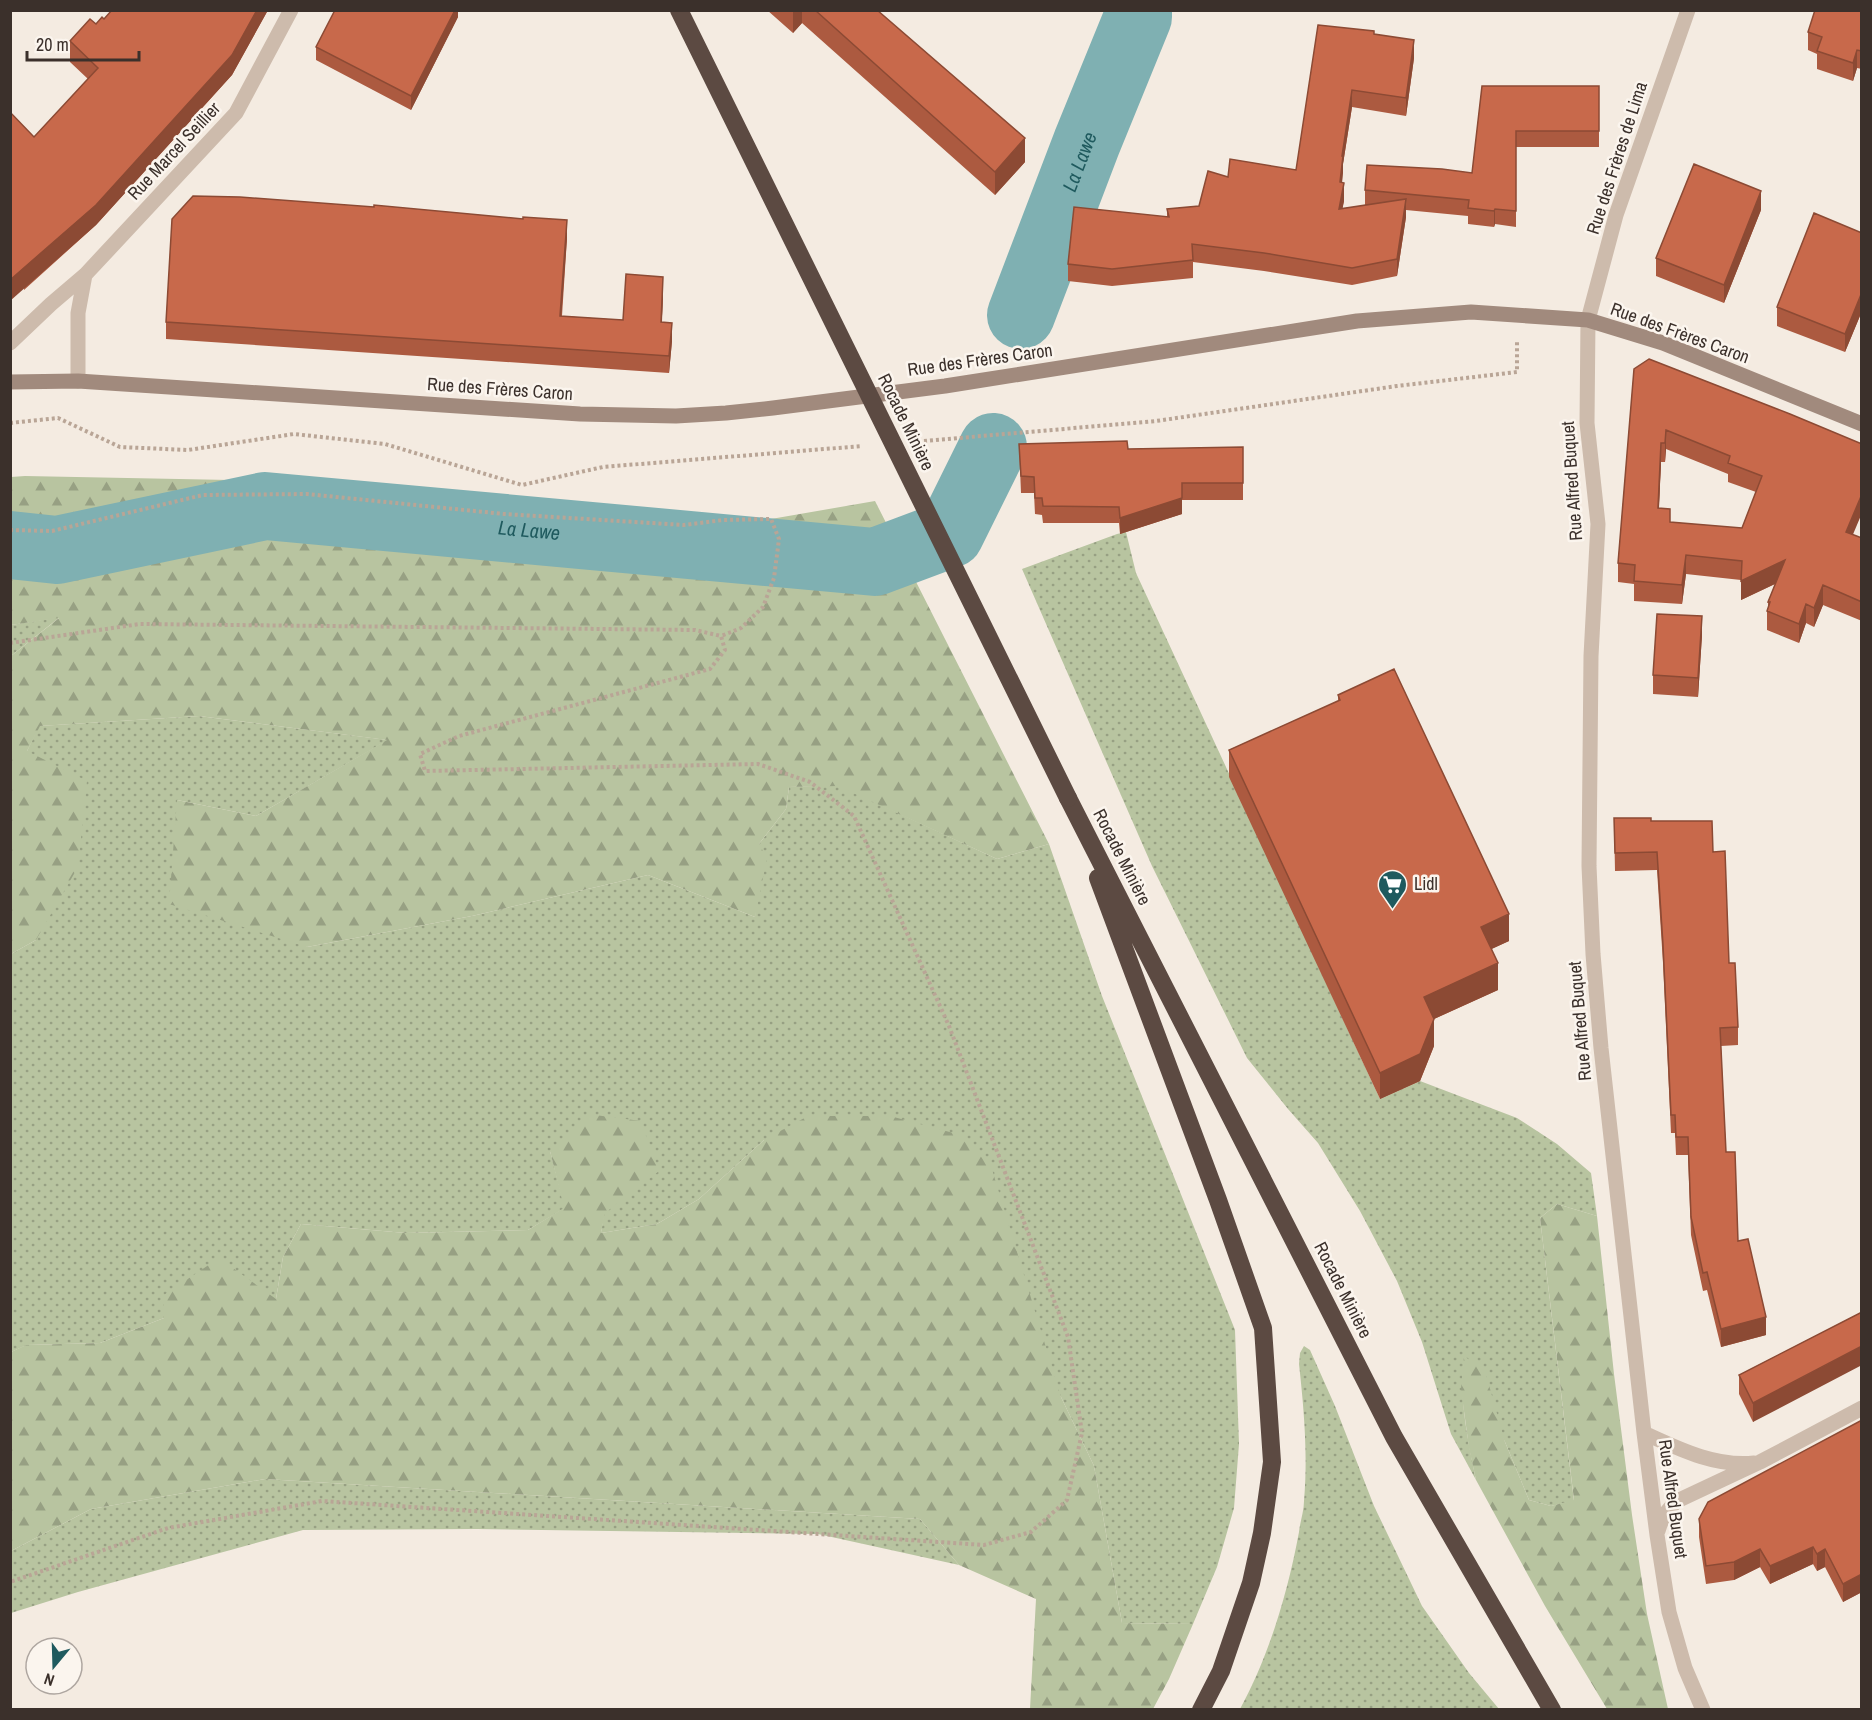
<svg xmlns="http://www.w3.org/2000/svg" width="1872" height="1720" font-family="'Archivo Narrow',sans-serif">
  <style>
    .grass { fill: url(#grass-dots) }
    .forest { fill: url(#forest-firs) }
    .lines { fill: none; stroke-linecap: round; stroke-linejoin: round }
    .river { stroke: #7fb0b2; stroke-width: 68 }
    .path { stroke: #b9a596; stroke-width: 4; stroke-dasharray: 3 3; stroke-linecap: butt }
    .street { stroke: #cdbbac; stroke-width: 15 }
    .secondary { stroke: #a18a7d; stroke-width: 15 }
    .highway { stroke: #5c4a42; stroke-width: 18 }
    .highway-bridge { stroke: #5c4a42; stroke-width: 18 }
    .wall { fill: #ac5a40; fill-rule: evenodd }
    .shaded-wall { fill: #8c4a34 }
    .building { fill: #c8694b; stroke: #8c4a34; stroke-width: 1.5; fill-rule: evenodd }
    .labels { text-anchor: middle; stroke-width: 5; stroke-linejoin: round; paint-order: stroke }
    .street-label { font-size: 18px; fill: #3b302b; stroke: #fbf5ee }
    .poi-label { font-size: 18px; fill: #3b302b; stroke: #fbf5ee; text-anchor: start }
    .water-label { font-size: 20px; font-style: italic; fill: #1f5a5e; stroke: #fbf5ee }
  </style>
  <defs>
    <pattern id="grass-dots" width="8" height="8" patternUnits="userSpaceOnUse" patternTransform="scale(1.5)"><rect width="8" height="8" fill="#b8c4a0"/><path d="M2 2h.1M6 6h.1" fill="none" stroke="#97a083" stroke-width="1.8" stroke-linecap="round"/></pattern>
    <pattern id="forest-firs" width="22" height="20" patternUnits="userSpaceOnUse" patternTransform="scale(1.5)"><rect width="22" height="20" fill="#b8c4a0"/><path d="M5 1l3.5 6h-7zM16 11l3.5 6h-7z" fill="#97a083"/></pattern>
  </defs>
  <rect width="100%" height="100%" fill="#f4ebe1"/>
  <path class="grass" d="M 1126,532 L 1136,573 L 1380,1099 L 1420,1081 L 1517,1118 L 1557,1144 L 1591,1173 L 1597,1216 L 1557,1204 L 1540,1218 L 1574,1501 L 1551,1506 L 1529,1500 L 1505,1442 L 1465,1357 C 1458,1397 1468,1440 1476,1480 L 1451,1434 L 1422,1342 L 1397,1281 L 1360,1211 L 1318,1143 L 1288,1109 L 1247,1058 L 1152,866 L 1022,569 L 1117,534 Z
    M 60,617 L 11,656 L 11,625 Z
    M 199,716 L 388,740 L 256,816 L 177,800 L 307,947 L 472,916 L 648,875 L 755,917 L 759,844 L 786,809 L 789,787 L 838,785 L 997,859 L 1049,844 L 1102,996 L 1235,1330 L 1239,1444 L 1234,1508 L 1217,1567 L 1193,1624 L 1122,1623 L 1094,1466 L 1061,1397 L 764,1140 L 699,1199 L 657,1224 L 601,1233 L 604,1213 L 550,1151 L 565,1208 L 528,1230 L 406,1233 L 301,1224 L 283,1257 L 276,1299 L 164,1295 L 164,1318 L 100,1343 L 27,1345 L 11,1352 L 11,954 L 36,940 L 27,751 L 39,726 Z
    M 1304,1346 L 1310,1350 L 1335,1406 L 1374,1506 L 1422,1606 L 1469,1673 L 1499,1709 L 1240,1709 C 1269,1656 1288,1592 1299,1532 C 1300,1522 1304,1511 1304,1501 C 1308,1455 1304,1409 1299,1364 L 1300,1353 Z
    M 265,1479 L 920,1519 L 959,1565 L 818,1534 L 477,1529 L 303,1530 L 78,1592 L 11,1613 L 11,1551 L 91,1509 Z"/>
  <path class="forest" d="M 25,476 L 328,482 L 612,518 L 771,519 L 875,501 L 1049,844 L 997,859 L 838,786 L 789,787 L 786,809 L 759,844 L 767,858 L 755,917 L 648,875 L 472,916 L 307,947 L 169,904 L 177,800 L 256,816 L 387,740 L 199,716 L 40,726 L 27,751 L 87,781 L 78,867 L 36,940 L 11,954 L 11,656 L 59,618 L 11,625 L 11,477 Z
    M 587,1114 L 641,1121 L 659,1171 L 605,1213 L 601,1233 L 657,1224 L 699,1199 L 764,1140 L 808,1116 L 890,1116 L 957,1134 L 991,1166 L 1061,1397 L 1094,1466 L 1122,1623 L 1193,1624 L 1169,1679 L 1153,1709 L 1030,1709 L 1036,1599 L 959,1565 L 920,1519 L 265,1479 L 91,1509 L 11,1551 L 11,1352 L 26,1345 L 100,1343 L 164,1318 L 164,1295 L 219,1258 L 276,1299 L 283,1257 L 301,1224 L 406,1233 L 528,1230 L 564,1208 L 550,1151 Z
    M 1557,1204 L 1597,1216 L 1614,1374 L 1632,1515 L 1647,1614 L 1668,1709 L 1607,1709 L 1545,1606 L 1476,1480 L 1469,1448 L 1461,1389 L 1464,1356 L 1485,1371 L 1505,1442 L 1529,1500 L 1551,1506 L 1574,1500 L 1540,1218 Z"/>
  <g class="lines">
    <g class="river">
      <path id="s1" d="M 1021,315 L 1087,142 L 1138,17 L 1138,10"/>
      <path id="s2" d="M 10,545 L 57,550 L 265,506 L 875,562 L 950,534 L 993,447"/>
    </g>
    <path class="path" d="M 10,423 L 58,418 L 120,447 L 188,450 L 294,434 L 385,444 L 522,485 L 603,467 L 862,446
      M 924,441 L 1156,421 L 1397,386 L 1517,372 L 1517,341
      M 10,530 L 52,531 L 203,495 L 307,494 L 504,514 L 684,525 L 723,520 L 771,519 L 779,539 L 774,578 L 763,607 L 741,628 L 721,636
      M 10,643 L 140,624 L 695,630 L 721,636 L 725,650 L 710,669 L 459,736 L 420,754 L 425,771 L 758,764 L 810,782 L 854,816 L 949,1026 L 1068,1337 L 1082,1433 L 1067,1500 L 1031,1532 L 984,1545 L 322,1501 L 168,1528 L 10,1582"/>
    <path class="street" d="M 1688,10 L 1616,215 L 1588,320 L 1587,423 L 1598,524 L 1591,656 L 1589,866 L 1593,954 L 1601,1048 L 1644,1433 L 1657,1535 L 1669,1612 L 1685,1668 L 1703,1710
      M 10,343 L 51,304 L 85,275 L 236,113 L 291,10
      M 78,381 L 78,313 L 85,275
      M 1644,1433 C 1679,1449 1715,1467 1754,1463
      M 1658,1531 C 1662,1517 1667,1510 1677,1501 L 1760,1462 L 1862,1408"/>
    <path class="secondary" d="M 10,382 L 78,381 L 580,414 L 676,416 L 726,413 L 773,408 L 945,386 L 1357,321 L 1471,312 L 1588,320 L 1663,343 L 1862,424"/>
    <path class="highway" d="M 1068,798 L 1394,1437 L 1552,1710
      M 1098,878 L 1218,1200 L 1263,1328 L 1272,1462 L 1262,1533 L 1251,1583 L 1221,1671 L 1201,1710"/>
    <path class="highway-bridge" d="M 679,10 L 1068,798"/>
  </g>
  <path class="wall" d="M 112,10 L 268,10 L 232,75 L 96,225 L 24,290 L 34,137 L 88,79 L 70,62 L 70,41 L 104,19 Z
    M 458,10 L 458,17 L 411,110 L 316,60 L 316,47 Z
    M 767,10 L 877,10 L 1025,162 L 995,195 L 802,23 L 793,33 Z
    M 1862,10 L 1862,69 L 1857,68 L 1853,81 L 1817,69 L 1817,54 L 1808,50 L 1808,32 Z
    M 1374,34 L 1414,58 L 1406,116 L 1352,107 L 1343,164 L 1342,183 L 1344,201 L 1342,209 L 1365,205 L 1365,190 L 1472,173 L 1482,86 L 1599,86 L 1599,147 L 1516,147 L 1516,227 L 1495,224 L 1494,227 L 1468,224 L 1468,216 L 1406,210 L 1406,217 L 1397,276 L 1352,285 L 1264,271 L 1193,262 L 1193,278 L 1112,286 L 1068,281 L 1068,264 L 1167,217 L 1167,209 L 1199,206 L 1228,177 L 1296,170 Z
    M 1761,210 L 1724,303 L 1656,276 L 1656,258 Z
    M 1862,233 L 1862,311 L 1845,352 L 1777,326 L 1777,307 Z
    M 567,238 L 562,316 L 623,320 L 663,295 L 662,322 L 672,341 L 669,373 L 166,339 L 166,322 Z
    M 1634,369 L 1853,535 L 1862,538 L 1862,621 L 1823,605 L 1814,627 L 1806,623 L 1799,643 L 1767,630 L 1767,611 L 1768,608 L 1768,602 L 1775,584 L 1741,600 L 1741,580 L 1686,574 L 1682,604 L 1634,601 L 1634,584 L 1618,582 L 1618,563 ZM 1666,449 L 1728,474 L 1728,482 L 1756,492 L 1742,528 L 1670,523 L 1659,508 L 1661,462 L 1665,462 Z
    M 1019,444 L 1128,449 L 1243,447 L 1243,500 L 1182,500 L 1182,514 L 1120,534 L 1119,523 L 1043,523 L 1042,515 L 1035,514 L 1034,493 L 1021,493 Z
    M 1702,635 L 1698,697 L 1653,694 L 1653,675 Z
    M 1338,695 L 1509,941 L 1491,949 L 1498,990 L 1434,1019 L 1434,1046 L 1420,1081 L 1380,1099 L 1229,777 L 1229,750 L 1338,701 Z
    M 1614,818 L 1651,821 L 1713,852 L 1738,1027 L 1738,1045 L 1721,1046 L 1726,1152 L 1738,1241 L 1766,1335 L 1721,1347 L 1707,1290 L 1703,1291 L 1691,1235 L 1688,1155 L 1676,1155 L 1675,1133 L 1671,1133 L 1663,963 L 1657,870 L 1615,871 Z
    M 1862,1312 L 1753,1422 L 1739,1394 L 1739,1375 Z
    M 1862,1420 L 1862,1592 L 1843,1602 L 1825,1567 L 1817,1571 L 1813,1564 L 1770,1584 L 1760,1567 L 1734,1580 L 1706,1584 L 1699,1537 L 1699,1519 Z"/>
  <path class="shaded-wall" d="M 257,10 L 268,10 L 232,75 L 96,225 L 10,301 L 10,280 Z
    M 455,10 L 458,10 L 458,17 L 411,110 L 411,96 Z
    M 793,10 L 802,10 L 802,23 L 793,33 Z
    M 1414,40 L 1414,58 L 1406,116 L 1406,98 Z
    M 1857,50 L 1857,68 L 1853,81 L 1853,63 Z
    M 1352,90 L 1352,107 L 1343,164 L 1343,173 L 1340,200 L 1342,156 Z
    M 1025,138 L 1025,162 L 995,195 L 995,172 Z
    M 1344,183 L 1344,201 L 1339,227 L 1339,209 Z
    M 1761,191 L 1761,210 L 1724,303 L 1724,285 Z
    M 1406,199 L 1406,217 L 1397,276 L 1397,259 Z
    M 1495,209 L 1495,224 L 1494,227 L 1494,211 Z
    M 567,220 L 567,238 L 560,333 L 560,316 Z
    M 663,277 L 663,295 L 661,339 L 661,322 Z
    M 1862,292 L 1862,311 L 1845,352 L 1845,334 Z
    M 672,323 L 672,341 L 669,373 L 669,356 Z
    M 1666,430 L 1666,449 L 1665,462 L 1665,443 Z
    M 1661,443 L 1661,462 L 1658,527 L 1658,508 Z
    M 1862,494 L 1862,513 L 1846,551 L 1846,532 Z
    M 1182,498 L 1182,514 L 1120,534 L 1120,518 Z
    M 1686,555 L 1686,574 L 1682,604 L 1682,585 Z
    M 1785,560 L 1785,579 L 1741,600 L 1741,581 Z
    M 1823,585 L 1823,605 L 1814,627 L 1814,608 Z
    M 1806,604 L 1806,623 L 1799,643 L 1799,624 Z
    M 1702,616 L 1702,635 L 1698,697 L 1698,678 Z
    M 1509,914 L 1509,941 L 1481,954 L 1481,927 Z
    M 1498,963 L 1498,990 L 1434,1019 L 1434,1046 L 1420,1081 L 1380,1099 L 1380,1073 L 1424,997 Z
    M 1766,1317 L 1766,1335 L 1721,1347 L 1721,1329 Z
    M 1862,1346 L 1862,1365 L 1753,1422 L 1753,1403 Z
    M 1813,1547 L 1813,1564 L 1770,1584 L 1770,1566 Z
    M 1760,1549 L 1760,1567 L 1734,1580 L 1734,1562 Z
    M 1825,1549 L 1825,1567 L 1817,1571 L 1817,1554 Z
    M 1862,1574 L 1862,1592 L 1843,1602 L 1843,1584 Z"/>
  <path class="building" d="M 112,10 L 257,10 L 232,55 L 96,205 L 10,280 L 10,112 L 34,137 L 98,68 L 70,41 L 90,19 L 96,24 L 102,17 L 104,19 Z
    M 335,10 L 455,10 L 411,96 L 316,47 Z
    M 815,10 L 877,10 L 1025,138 L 995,172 Z
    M 1815,10 L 1862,10 L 1862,51 L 1857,50 L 1853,63 L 1817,51 L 1822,37 L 1808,32 Z
    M 1318,25 L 1374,31 L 1374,34 L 1414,40 L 1406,98 L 1352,90 L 1342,156 L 1343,156 L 1340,182 L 1344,183 L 1339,209 L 1406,199 L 1397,259 L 1352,268 L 1264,253 L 1192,244 L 1193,260 L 1112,269 L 1068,264 L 1074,207 L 1169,217 L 1167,209 L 1199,206 L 1208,171 L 1228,177 L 1230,159 L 1296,170 Z
    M 1482,86 L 1599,86 L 1599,131 L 1516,131 L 1516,211 L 1495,209 L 1494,211 L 1468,208 L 1469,200 L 1365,190 L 1367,165 L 1442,169 L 1472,173 Z
    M 1694,164 L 1761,191 L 1724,285 L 1656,258 Z
    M 193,196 L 240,197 L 374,207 L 374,205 L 523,219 L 523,217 L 567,220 L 560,316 L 623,320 L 626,274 L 663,277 L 661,322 L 672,323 L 669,356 L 166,322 L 172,219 Z
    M 1814,213 L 1862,233 L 1862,292 L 1845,334 L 1777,307 Z
    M 1649,359 L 1790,414 L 1862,444 L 1862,494 L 1846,532 L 1862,538 L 1862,602 L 1823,585 L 1814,608 L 1806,604 L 1799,624 L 1767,611 L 1770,602 L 1768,602 L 1785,560 L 1741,581 L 1742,561 L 1686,555 L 1682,585 L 1634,581 L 1635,565 L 1618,563 L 1634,369 ZM 1666,430 L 1730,456 L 1728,463 L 1762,476 L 1742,528 L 1670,522 L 1670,509 L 1658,508 L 1661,443 L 1665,443 Z
    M 1127,441 L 1128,449 L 1243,447 L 1243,483 L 1182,483 L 1182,498 L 1120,518 L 1119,507 L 1043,506 L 1042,498 L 1035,498 L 1034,477 L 1021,476 L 1019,444 Z
    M 1657,614 L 1702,616 L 1698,678 L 1653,675 Z
    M 1394,669 L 1509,914 L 1481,927 L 1498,963 L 1424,997 L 1434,1019 L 1420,1054 L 1380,1073 L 1229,750 L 1340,700 L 1338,695 Z
    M 1614,818 L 1651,818 L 1651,821 L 1712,821 L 1713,852 L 1725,851 L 1729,963 L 1735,963 L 1738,1027 L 1720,1028 L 1726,1152 L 1735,1152 L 1738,1241 L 1748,1239 L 1766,1317 L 1721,1329 L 1707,1272 L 1703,1273 L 1691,1217 L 1688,1137 L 1676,1137 L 1675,1115 L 1671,1115 L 1663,945 L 1657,852 L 1615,853 Z
    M 1862,1312 L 1862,1346 L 1753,1403 L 1739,1375 Z
    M 1862,1420 L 1862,1574 L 1843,1584 L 1825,1549 L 1817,1554 L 1813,1547 L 1770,1566 L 1760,1549 L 1734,1562 L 1706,1566 L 1699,1519 L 1708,1502 Z"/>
  <defs>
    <symbol id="supermarket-pin" viewBox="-11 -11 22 30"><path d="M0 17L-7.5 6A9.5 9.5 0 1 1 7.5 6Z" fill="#1f5a5e" stroke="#fbf5ee"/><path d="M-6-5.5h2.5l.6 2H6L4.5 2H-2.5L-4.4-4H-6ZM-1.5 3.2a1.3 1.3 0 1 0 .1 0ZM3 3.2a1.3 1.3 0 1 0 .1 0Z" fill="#fff"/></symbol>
  </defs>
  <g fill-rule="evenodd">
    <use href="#supermarket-pin" x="1376" y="868" width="33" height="45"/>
  </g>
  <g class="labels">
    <g class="street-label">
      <text transform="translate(174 151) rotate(-47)" y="6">Rue Marcel Seillier</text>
      <text transform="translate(1617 158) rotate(-72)" y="6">Rue des Frères de Lima</text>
      <text transform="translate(1680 333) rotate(20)" y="6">Rue des Frères Caron</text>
      <text transform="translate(980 360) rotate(-8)" y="6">Rue des Frères Caron</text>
      <text transform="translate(500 389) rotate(4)" y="6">Rue des Frères Caron</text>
      <text transform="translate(906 422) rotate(64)" y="6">Rocade Minière</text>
      <text transform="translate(1572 481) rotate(-94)" y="6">Rue Alfred Buquet</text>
      <text transform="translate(1122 857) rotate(63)" y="6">Rocade Minière</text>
      <text transform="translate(1580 1021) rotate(-95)" y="6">Rue Alfred Buquet</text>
      <text transform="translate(1343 1290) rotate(63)" y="6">Rocade Minière</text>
      <text transform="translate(1673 1499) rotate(82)" y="6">Rue Alfred Buquet</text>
    </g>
    <g class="poi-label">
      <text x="1414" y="890">Lidl</text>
    </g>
    <g class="water-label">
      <text dy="7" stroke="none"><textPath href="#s1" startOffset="164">La Lawe</textPath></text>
      <text dy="7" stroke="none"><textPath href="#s2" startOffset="525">La Lawe</textPath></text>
    </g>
  </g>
  <rect width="1872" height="1720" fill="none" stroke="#3b302b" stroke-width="24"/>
  <g transform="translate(54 1666) rotate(199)"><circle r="28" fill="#fbf5ee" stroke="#aea6a0" stroke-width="1.5"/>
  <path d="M0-4.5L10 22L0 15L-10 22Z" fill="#1f5a5e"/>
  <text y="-9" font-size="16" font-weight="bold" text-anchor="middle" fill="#3b302b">N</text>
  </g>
  <path d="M27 51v9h112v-9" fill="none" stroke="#3b302b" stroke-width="3"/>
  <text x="36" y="51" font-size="18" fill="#3b302b" stroke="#fbf5ee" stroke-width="4.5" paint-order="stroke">20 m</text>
</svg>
